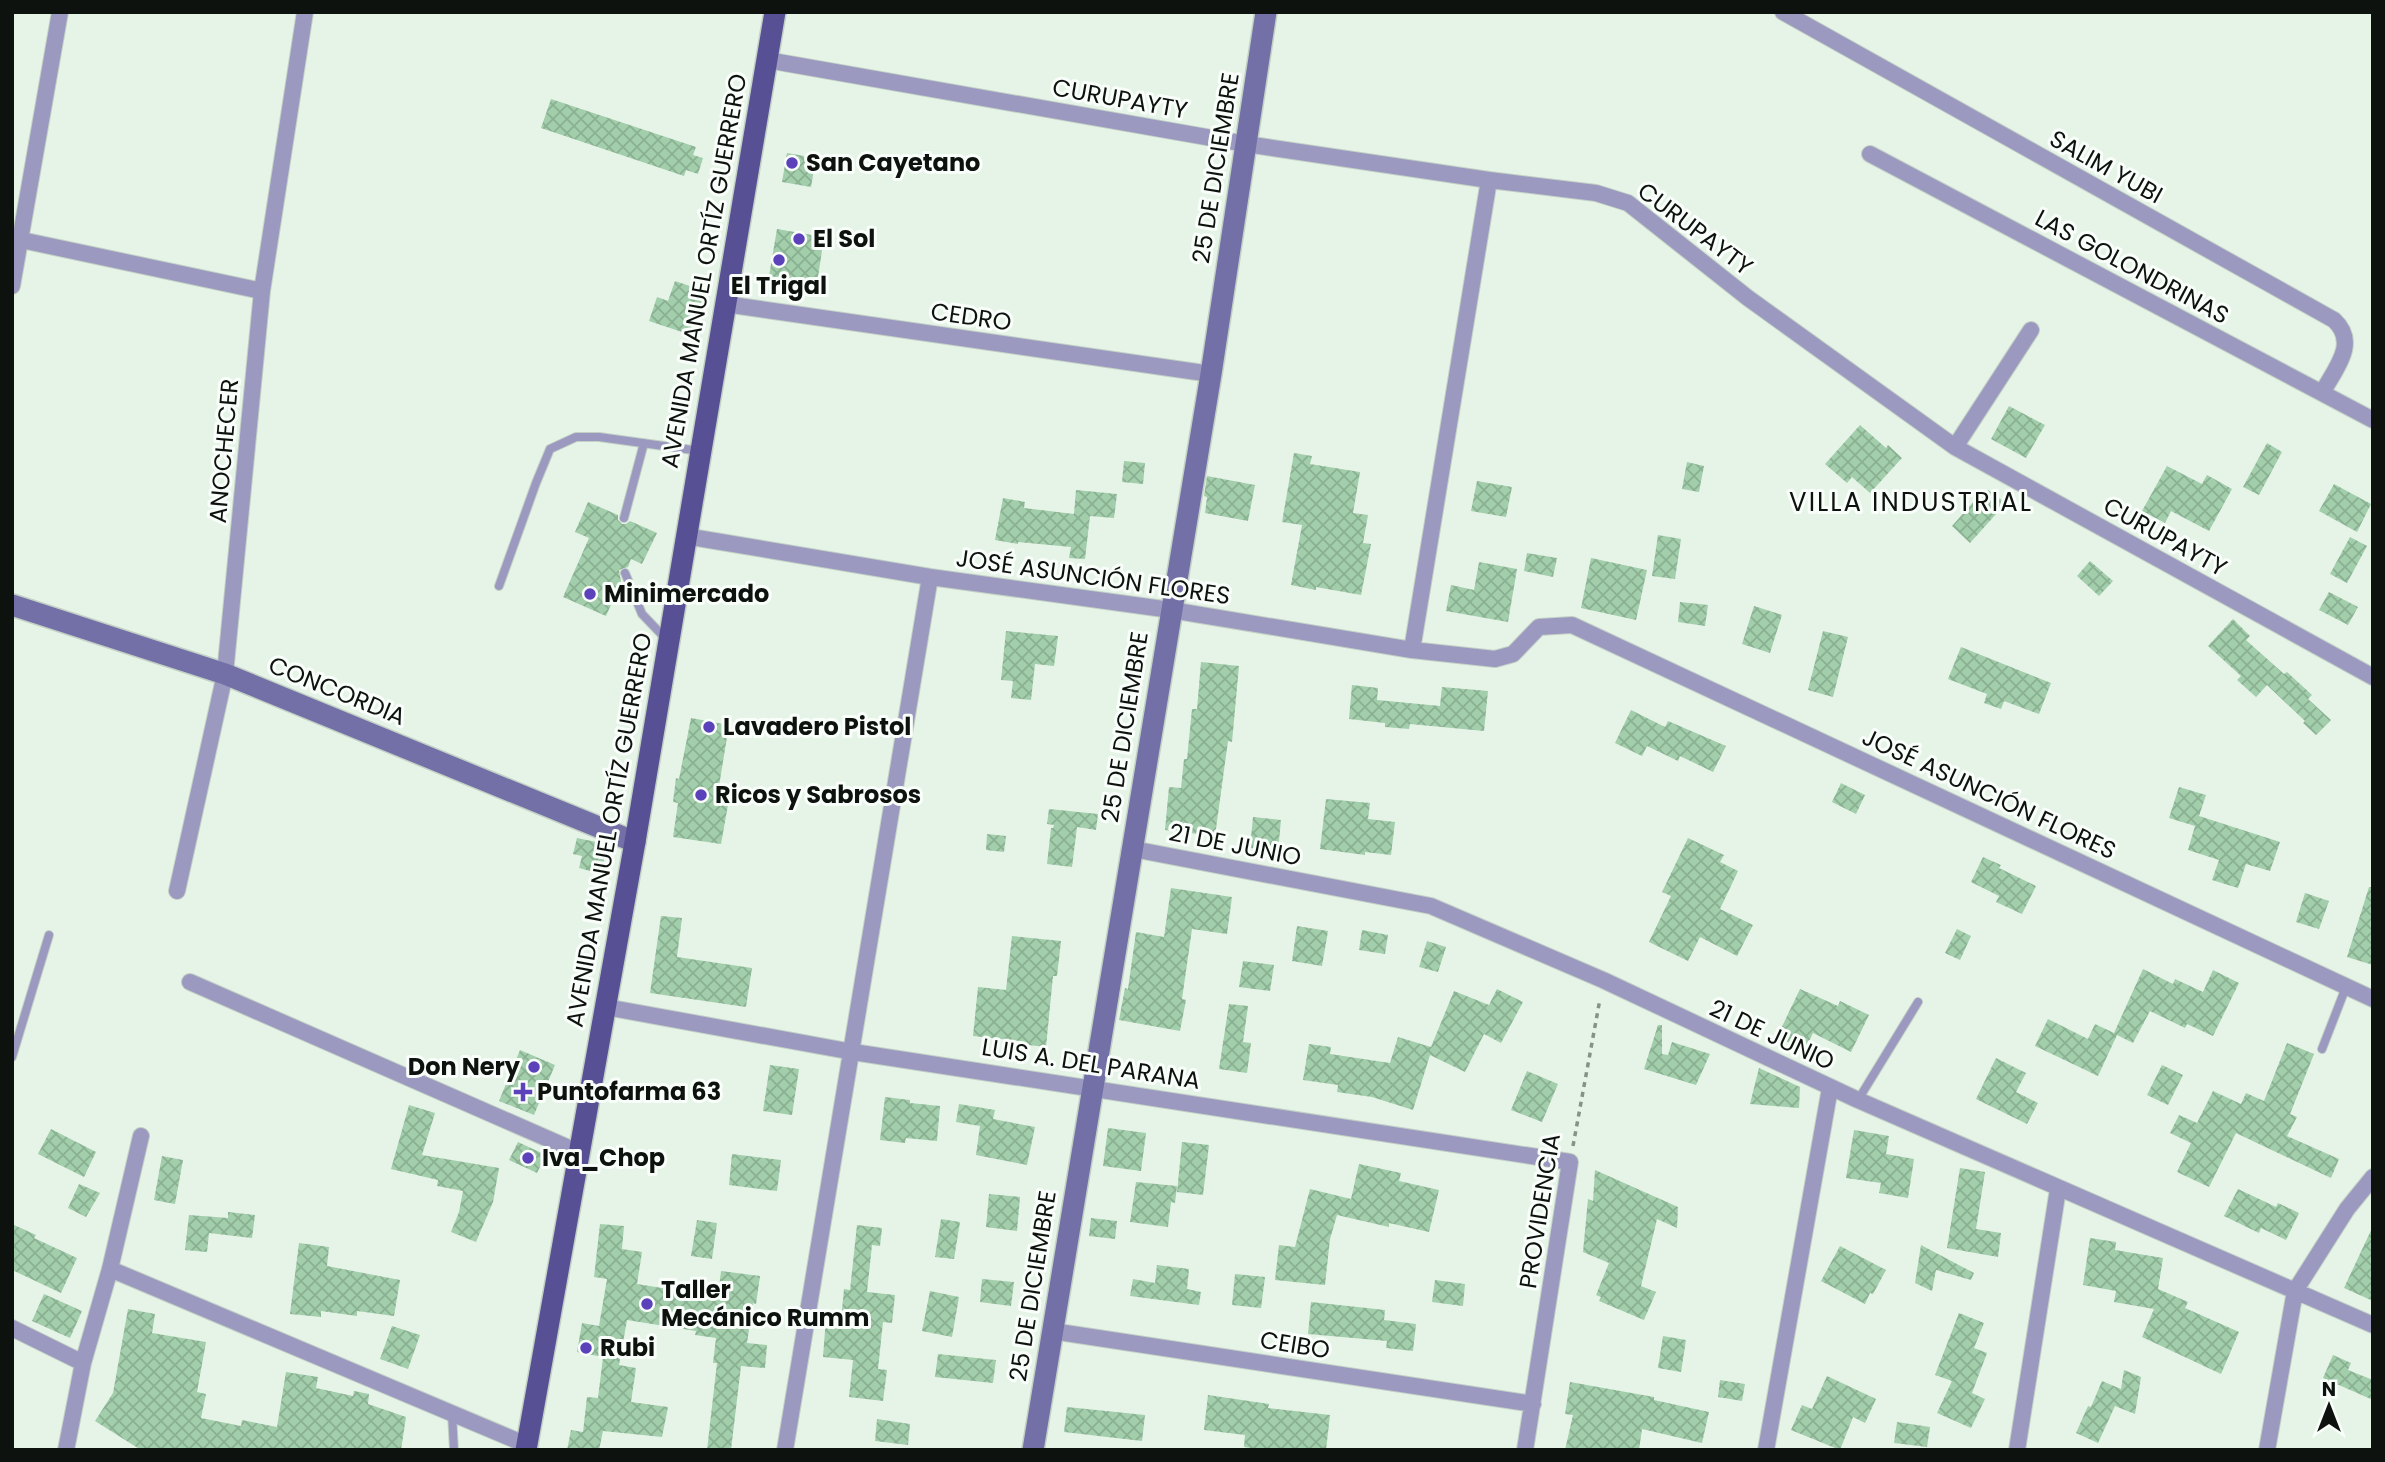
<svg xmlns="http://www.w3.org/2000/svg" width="2385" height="1462" font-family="Poppins,sans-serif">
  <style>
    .building { fill: url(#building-cross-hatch) }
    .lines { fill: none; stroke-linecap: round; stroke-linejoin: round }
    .lane-casing { stroke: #c3d0c5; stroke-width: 10 }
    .street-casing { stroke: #c3d0c5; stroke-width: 18 }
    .secondary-casing { stroke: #c3d0c5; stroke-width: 24 }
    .primary-casing { stroke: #c3d0c5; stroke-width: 24 }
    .path { stroke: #879188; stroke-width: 3.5; stroke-dasharray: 5 5; stroke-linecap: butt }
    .lane { stroke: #9b99c0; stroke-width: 8 }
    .street { stroke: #9b99c0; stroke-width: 16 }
    .secondary { stroke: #736fa7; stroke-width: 21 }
    .primary { stroke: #585094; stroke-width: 21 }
    .poi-dot { fill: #5b42ba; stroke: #f9fefa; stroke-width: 2.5 }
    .labels { text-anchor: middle; stroke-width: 6; stroke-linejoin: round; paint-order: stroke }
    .street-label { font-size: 24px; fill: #0d120e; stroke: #f9fefa }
    .poi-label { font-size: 24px; font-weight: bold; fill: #0d120e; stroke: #f9fefa; text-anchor: start }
    .neighbourhood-label { font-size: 26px; letter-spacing: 2px; fill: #0d120e; stroke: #f9fefa }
  </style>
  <defs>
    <pattern id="building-cross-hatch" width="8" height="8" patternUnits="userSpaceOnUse" patternTransform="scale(1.75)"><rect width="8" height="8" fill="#a2ceab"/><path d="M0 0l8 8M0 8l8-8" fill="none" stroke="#8ab092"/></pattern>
  </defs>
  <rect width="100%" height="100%" fill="#e6f4e8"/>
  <path class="building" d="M 551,99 L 696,147 L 693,155 L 703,158 L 698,174 L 686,170 L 684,176 L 541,128 Z
    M 787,153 L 816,158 L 811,187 L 782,182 Z
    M 777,229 L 824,237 L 817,284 L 769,276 Z
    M 675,281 L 705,291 L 691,335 L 649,321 L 657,297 L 668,301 Z
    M 2009,406 L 2045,425 L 2026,458 L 1991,439 Z
    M 1860,425 L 1886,448 L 1888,445 L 1902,458 L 1870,493 L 1852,477 L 1847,483 L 1825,464 Z
    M 2267,443 L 2282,452 L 2259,495 L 2243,487 Z
    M 1294,453 L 1312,456 L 1310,464 L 1360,472 L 1353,513 L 1368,515 L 1363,543 L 1371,544 L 1361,595 L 1316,587 L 1316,590 L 1291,585 L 1302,525 L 1282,522 Z
    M 1124,461 L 1145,463 L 1143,484 L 1122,482 Z
    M 1687,462 L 1704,466 L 1699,492 L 1682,489 Z
    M 2167,466 L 2202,484 L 2207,475 L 2232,489 L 2209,531 L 2171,511 L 2165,523 L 2142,511 Z
    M 1207,476 L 1255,485 L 1248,521 L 1205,513 L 1207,497 L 1204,496 Z
    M 1477,481 L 1512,487 L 1506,517 L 1471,511 Z
    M 2334,484 L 2371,504 L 2357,532 L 2319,511 Z
    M 1076,490 L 1117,494 L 1114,518 L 1090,516 L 1085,559 L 1069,558 L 1071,547 L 1018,542 L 1018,544 L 995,540 L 1003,498 L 1025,502 L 1024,508 L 1074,514 Z
    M 1988,490 L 2006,503 L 1970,543 L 1952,526 L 1976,499 L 1979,502 Z
    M 588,502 L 618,515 L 618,520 L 622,524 L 626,524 L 630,521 L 657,533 L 642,564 L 631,559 L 628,567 L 619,570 L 621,582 L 606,616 L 563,597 L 589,538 L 575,532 Z
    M 1658,535 L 1681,539 L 1675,579 L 1652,576 Z
    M 2350,537 L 2367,546 L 2347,583 L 2330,574 Z
    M 1527,553 L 1557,558 L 1553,577 L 1524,571 Z
    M 1591,558 L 1647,570 L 1636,620 L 1581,608 Z
    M 2090,561 L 2113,581 L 2099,596 L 2077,576 Z
    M 1479,562 L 1517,569 L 1508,622 L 1446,611 L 1451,585 L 1474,590 Z
    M 2329,592 L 2358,607 L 2348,625 L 2319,610 Z
    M 1680,602 L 1708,605 L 1705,626 L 1678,622 Z
    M 1754,606 L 1782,615 L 1770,653 L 1742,644 Z
    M 2233,619 L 2250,636 L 2246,640 L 2284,674 L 2287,672 L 2312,695 L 2308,699 L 2331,720 L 2316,735 L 2303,723 L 2305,721 L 2267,685 L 2256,697 L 2237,680 L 2241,676 L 2208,646 Z
    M 1006,631 L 1058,636 L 1054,666 L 1035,664 L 1031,700 L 1011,698 L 1013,681 L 1001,680 Z
    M 1823,631 L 1848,637 L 1833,697 L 1808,690 Z
    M 1961,647 L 2051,683 L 2039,714 L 2004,701 L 2001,709 L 1984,703 L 1987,694 L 1948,679 Z
    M 1201,662 L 1239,666 L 1232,742 L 1228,741 L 1215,836 L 1165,830 L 1169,787 L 1181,788 L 1184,759 L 1187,759 L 1192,709 L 1197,709 Z
    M 1352,685 L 1378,688 L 1377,700 L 1440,706 L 1442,687 L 1488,691 L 1484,731 L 1410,724 L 1409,729 L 1385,727 L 1385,723 L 1349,719 Z
    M 1631,710 L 1665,727 L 1668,721 L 1726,746 L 1713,772 L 1680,756 L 1678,761 L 1647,746 L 1642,756 L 1615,743 Z
    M 691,718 L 729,725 L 719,786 L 731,788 L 721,844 L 673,837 L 678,803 L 673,802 L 676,778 L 679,779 Z
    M 1841,783 L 1865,795 L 1856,814 L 1832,802 Z
    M 2179,787 L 2206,795 L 2199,816 L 2280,842 L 2270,871 L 2246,864 L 2238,888 L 2212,880 L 2219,860 L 2188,850 L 2195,826 L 2169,818 Z
    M 1326,799 L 1370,803 L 1368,819 L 1395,822 L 1391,855 L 1365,852 L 1365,855 L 1320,849 Z
    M 1049,809 L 1098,814 L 1096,830 L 1077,827 L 1072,867 L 1047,864 L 1051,828 L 1053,828 L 1054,825 L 1047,824 Z
    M 1253,817 L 1281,820 L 1278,851 L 1250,848 Z
    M 987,834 L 1006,836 L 1004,852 L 986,850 Z
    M 577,838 L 601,843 L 605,856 L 601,874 L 579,868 L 582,856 L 573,854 Z
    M 1688,838 L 1724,855 L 1720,862 L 1738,871 L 1720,909 L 1753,925 L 1737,956 L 1700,937 L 1688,961 L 1649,942 L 1671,896 L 1662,892 Z
    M 1983,857 L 2001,865 L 1999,868 L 2036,886 L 2022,914 L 1996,902 L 1999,896 L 1971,882 Z
    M 2369,887 L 2373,887 L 2373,965 L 2347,957 Z
    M 1171,888 L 1232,897 L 1227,934 L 1192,929 L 1182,999 L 1186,1000 L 1180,1031 L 1119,1020 L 1125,988 L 1128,989 L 1136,932 L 1164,937 Z
    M 2305,893 L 2329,901 L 2319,929 L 2296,922 Z
    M 661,916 L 682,918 L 677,957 L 752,968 L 746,1007 L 650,993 Z
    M 1297,926 L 1328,931 L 1322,966 L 1292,961 Z
    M 1957,929 L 1971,936 L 1960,960 L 1945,953 Z
    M 1362,930 L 1388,935 L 1385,954 L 1359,950 Z
    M 1012,936 L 1061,941 L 1057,976 L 1053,976 L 1046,1047 L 1020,1044 L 1020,1041 L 973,1036 L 978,987 L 1006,990 Z
    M 1427,941 L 1446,947 L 1438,972 L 1419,967 Z
    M 1243,961 L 1274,965 L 1270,991 L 1239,987 Z
    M 2143,969 L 2173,984 L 2175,979 L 2203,992 L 2213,970 L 2239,983 L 2213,1036 L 2187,1024 L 2185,1028 L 2150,1011 L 2133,1043 L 2117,1035 L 2098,1076 L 2035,1046 L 2048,1019 L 2088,1039 L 2095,1024 L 2114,1033 Z
    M 1497,989 L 1523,1002 L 1501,1043 L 1484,1034 L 1465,1072 L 1430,1055 L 1413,1110 L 1372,1097 L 1337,1092 L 1338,1085 L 1303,1080 L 1309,1044 L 1331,1047 L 1330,1054 L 1390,1063 L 1398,1037 L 1431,1047 L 1454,991 L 1489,1005 Z
    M 1800,989 L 1838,1006 L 1840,1001 L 1869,1015 L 1851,1052 L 1813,1033 L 1805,1050 L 1777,1037 Z
    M 1229,1004 L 1248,1006 L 1243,1042 L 1251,1043 L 1247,1073 L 1219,1069 Z
    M 1658,1025 L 1662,1025 L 1662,1054 L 1668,1055 L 1672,1042 L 1710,1054 L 1696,1085 L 1644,1069 Z
    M 2287,1043 L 2314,1054 L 2290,1114 L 2297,1117 L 2287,1136 L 2339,1159 L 2331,1178 L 2236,1133 L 2209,1187 L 2177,1172 L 2191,1143 L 2170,1133 L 2179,1115 L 2197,1123 L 2213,1091 L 2241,1104 L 2246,1093 L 2264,1101 Z
    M 520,1050 L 555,1065 L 534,1115 L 499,1101 Z
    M 1996,1058 L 2026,1073 L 2016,1092 L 2038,1103 L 2027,1124 L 1976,1099 Z
    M 770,1065 L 799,1069 L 792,1115 L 763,1111 Z
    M 2162,1065 L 2183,1075 L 2168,1105 L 2147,1095 Z
    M 1759,1068 L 1800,1087 L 1799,1108 L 1750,1104 Z
    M 1527,1071 L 1558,1084 L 1542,1122 L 1511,1110 Z
    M 885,1097 L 910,1100 L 910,1103 L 940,1106 L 937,1141 L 906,1138 L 905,1143 L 880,1140 Z
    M 959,1104 L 995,1110 L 993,1119 L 1035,1127 L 1027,1165 L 976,1155 L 980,1126 L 956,1122 Z
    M 409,1105 L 435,1113 L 422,1155 L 499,1168 L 493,1202 L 476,1242 L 451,1232 L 459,1212 L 463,1191 L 437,1186 L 438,1180 L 391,1169 Z
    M 1108,1128 L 1146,1133 L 1141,1171 L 1103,1166 Z
    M 51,1129 L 96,1152 L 84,1177 L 38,1154 Z
    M 1854,1130 L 1889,1136 L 1886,1154 L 1914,1159 L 1908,1198 L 1879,1193 L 1881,1183 L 1846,1178 Z
    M 518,1142 L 546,1155 L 537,1173 L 509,1160 Z
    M 1182,1142 L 1209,1145 L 1203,1195 L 1177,1192 Z
    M 732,1154 L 781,1160 L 777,1191 L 729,1185 Z
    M 162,1156 L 183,1160 L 175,1204 L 154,1200 Z
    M 1359,1164 L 1401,1173 L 1399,1181 L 1439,1190 L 1429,1232 L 1389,1223 L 1389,1227 L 1337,1215 L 1330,1239 L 1325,1285 L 1275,1280 L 1279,1245 L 1295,1247 L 1310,1189 L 1351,1199 Z
    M 1960,1168 L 1985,1172 L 1976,1229 L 2001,1233 L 1998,1257 L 1947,1248 Z
    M 1595,1170 L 1678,1207 L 1677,1228 L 1657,1219 L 1641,1286 L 1656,1292 L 1644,1320 L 1599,1301 L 1601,1297 L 1596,1295 L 1609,1263 L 1583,1252 L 1588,1199 L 1593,1201 Z
    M 1136,1182 L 1177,1186 L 1175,1203 L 1171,1202 L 1168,1227 L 1130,1222 Z
    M 79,1184 L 100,1193 L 86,1217 L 68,1208 Z
    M 2238,1189 L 2276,1207 L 2278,1203 L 2299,1213 L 2286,1240 L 2261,1228 L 2259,1233 L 2224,1216 Z
    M 989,1194 L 1020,1197 L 1017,1231 L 986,1227 Z
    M 228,1212 L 255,1215 L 252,1238 L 209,1233 L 207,1252 L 185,1250 L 189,1215 L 228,1218 Z
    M 1091,1218 L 1117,1221 L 1115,1239 L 1089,1236 Z
    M 941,1219 L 960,1222 L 954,1259 L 935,1257 Z
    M 697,1220 L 717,1223 L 712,1259 L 691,1256 Z
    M 12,1224 L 36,1235 L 34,1238 L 77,1258 L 61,1293 L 12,1270 Z
    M 600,1224 L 624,1226 L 622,1249 L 642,1252 L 637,1284 L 718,1297 L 721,1271 L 760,1276 L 756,1304 L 753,1303 L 747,1343 L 767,1345 L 765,1368 L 741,1366 L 731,1450 L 707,1450 L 717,1363 L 713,1363 L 716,1338 L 695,1335 L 696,1331 L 627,1320 L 619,1365 L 636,1368 L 631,1402 L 668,1407 L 662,1437 L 603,1431 L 599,1450 L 567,1450 L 571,1430 L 583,1432 L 587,1397 L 598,1398 L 603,1357 L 577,1352 L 582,1323 L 599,1326 L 607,1279 L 594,1277 Z
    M 857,1225 L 882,1228 L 880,1246 L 872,1245 L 867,1292 L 895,1295 L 892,1323 L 883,1322 L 878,1369 L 887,1370 L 883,1401 L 849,1397 L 853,1360 L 823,1357 L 826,1318 L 841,1320 L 844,1289 L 850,1290 Z
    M 2373,1226 L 2373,1301 L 2344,1288 Z
    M 2090,1238 L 2116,1242 L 2115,1250 L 2163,1258 L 2158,1289 L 2188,1302 L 2185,1308 L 2239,1332 L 2221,1374 L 2142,1337 L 2154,1309 L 2114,1302 L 2116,1291 L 2083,1285 Z
    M 299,1243 L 329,1247 L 327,1266 L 400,1280 L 394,1316 L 357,1311 L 357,1316 L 321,1311 L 321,1317 L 290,1314 Z
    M 1921,1245 L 1974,1273 L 1971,1280 L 1936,1270 L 1932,1291 L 1915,1283 Z
    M 1840,1246 L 1886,1270 L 1873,1294 L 1870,1293 L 1865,1304 L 1821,1281 Z
    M 1157,1265 L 1189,1269 L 1187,1289 L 1201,1292 L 1199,1305 L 1130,1296 L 1133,1279 L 1155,1283 Z
    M 1235,1274 L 1265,1277 L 1261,1308 L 1232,1305 Z
    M 982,1279 L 1014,1282 L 1011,1306 L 980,1302 Z
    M 1435,1280 L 1465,1284 L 1463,1306 L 1432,1302 Z
    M 930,1291 L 959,1297 L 952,1337 L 922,1331 Z
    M 44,1294 L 82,1311 L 70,1338 L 32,1321 Z
    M 1311,1302 L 1385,1310 L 1384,1320 L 1416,1324 L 1413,1351 L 1386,1348 L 1387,1341 L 1308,1334 Z
    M 128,1309 L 155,1314 L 152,1333 L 206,1342 L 197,1392 L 206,1394 L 201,1418 L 241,1426 L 242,1420 L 277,1427 L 286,1372 L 318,1377 L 316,1388 L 353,1396 L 354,1391 L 369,1394 L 368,1404 L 406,1417 L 401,1450 L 141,1450 L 95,1421 L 113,1393 Z
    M 1959,1313 L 1984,1323 L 1974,1348 L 1987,1353 L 1972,1393 L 1985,1399 L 1971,1428 L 1937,1413 L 1952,1381 L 1935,1375 Z
    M 392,1326 L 420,1335 L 408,1369 L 380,1359 Z
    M 1663,1336 L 1686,1340 L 1681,1372 L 1658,1368 Z
    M 938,1354 L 996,1360 L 993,1383 L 935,1377 Z
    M 2333,1355 L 2351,1363 L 2348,1370 L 2373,1380 L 2373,1400 L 2323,1378 Z
    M 2124,1370 L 2141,1377 L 2135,1414 L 2115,1406 L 2098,1443 L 2076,1433 L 2088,1406 L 2091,1407 L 2102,1381 L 2121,1389 Z
    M 1827,1376 L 1876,1399 L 1865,1423 L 1853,1417 L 1840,1450 L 1791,1430 L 1802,1405 L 1812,1409 Z
    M 1720,1380 L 1745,1384 L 1742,1401 L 1718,1397 Z
    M 1570,1382 L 1654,1397 L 1654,1400 L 1709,1412 L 1702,1443 L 1642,1429 L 1639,1450 L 1565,1450 L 1573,1415 L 1565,1414 Z
    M 1208,1395 L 1269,1404 L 1268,1408 L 1330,1415 L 1326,1450 L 1265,1450 L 1244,1447 L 1245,1435 L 1204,1430 Z
    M 1067,1407 L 1145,1415 L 1142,1441 L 1064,1432 Z
    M 877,1419 L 910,1424 L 908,1445 L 875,1441 Z
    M 1897,1422 L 1930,1427 L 1927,1447 L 1894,1443 Z"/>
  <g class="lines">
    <defs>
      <path id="lane" d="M 624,518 L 644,443
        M 625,573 L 642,614 L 665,638
        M 499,586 L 536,483 L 550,449 L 576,437 L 599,437 L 700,451
        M 2322,1049 L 2346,987
        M 12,1057 L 49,935
        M 1858,1100 L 1918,1002
        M 452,1414 L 454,1450"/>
      <path id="street" d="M 1783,12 L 2334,320 C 2359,343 2335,369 2322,393
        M 767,60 L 1246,144 L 1489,180 L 1596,193 L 1628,203 L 1748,298 L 1955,447 L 2373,677
        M 1870,154 L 2373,420
        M 12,238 L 262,291
        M 12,286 L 60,12
        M 725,304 L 1211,374
        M 1955,447 L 2031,330
        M 685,536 L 930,577 L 1171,610 L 1412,650 L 1495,659 L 1513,654 L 1539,627 L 1572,625 L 2373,999
        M 1412,650 L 1489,180
        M 1133,849 L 1431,906 L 1603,980 L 1858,1100 L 2373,1325
        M 177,891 L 225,674 L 262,291 L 305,12
        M 190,982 L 578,1152
        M 606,1007 L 853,1052 L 1570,1162 L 1525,1450
        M 110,1269 L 527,1445
        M 12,1328 L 83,1363
        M 1052,1331 L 1533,1404
        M 66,1450 L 83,1363 L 110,1269 L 141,1136
        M 785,1450 L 930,577
        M 1766,1450 L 1830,1088
        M 2017,1450 L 2058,1189
        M 2267,1450 L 2295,1291 L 2347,1209 L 2373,1177"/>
      <path id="secondary" d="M 12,605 L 225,674 L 635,842
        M 1033,1450 L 1211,374 L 1266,12"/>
      <path id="primary" d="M 526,1450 L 635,842 L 775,12"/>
    </defs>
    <use href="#lane" class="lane-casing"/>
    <use href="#street" class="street-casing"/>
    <use href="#secondary" class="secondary-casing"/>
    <use href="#primary" class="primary-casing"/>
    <path class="path" d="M 1573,1146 L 1600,999"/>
    <use href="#lane" class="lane"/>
    <use href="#street" class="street"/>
    <use href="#secondary" class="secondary"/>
    <use href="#primary" class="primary"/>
  </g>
  <g class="poi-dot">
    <circle cx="792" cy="163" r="7"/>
    <circle cx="799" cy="239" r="7"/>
    <circle cx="779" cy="260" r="7"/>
    <circle cx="590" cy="594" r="7"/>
    <circle cx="709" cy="727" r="7"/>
    <circle cx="701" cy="795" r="7"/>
    <circle cx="534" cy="1067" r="7"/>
    <path d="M519.5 1081.5h7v7h7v7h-7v7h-7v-7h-7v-7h7z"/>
    <circle cx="528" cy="1158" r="7"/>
    <circle cx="647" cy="1304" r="7"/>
    <circle cx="586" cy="1348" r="7"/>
  </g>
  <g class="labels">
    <g class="street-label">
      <text transform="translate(1120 99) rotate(10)" y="8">CURUPAYTY</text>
      <text transform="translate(2106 167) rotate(29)" y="8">SALIM YUBI</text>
      <text transform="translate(1216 168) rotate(-81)" y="8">25 DE DICIEMBRE</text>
      <text transform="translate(1695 229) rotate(37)" y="8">CURUPAYTY</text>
      <text transform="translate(2132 267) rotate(28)" y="8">LAS GOLONDRINAS</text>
      <text transform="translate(704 271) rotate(-80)" y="8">AVENIDA MANUEL ORTÍZ GUERRERO</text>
      <text transform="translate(971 317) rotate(8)" y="8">CEDRO</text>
      <text transform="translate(224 451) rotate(-85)" y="8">ANOCHECER</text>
      <text transform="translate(2165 537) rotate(29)" y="8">CURUPAYTY</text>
      <text transform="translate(1093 577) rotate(8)" y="8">JOSÉ ASUNCIÓN FLORES</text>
      <text transform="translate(337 691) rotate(22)" y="8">CONCORDIA</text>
      <text transform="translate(1125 727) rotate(-81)" y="8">25 DE DICIEMBRE</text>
      <text transform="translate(1989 794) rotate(25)" y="8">JOSÉ ASUNCIÓN FLORES</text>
      <text transform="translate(609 830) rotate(-80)" y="8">AVENIDA MANUEL ORTÍZ GUERRERO</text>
      <text transform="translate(1235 845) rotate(11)" y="8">21 DE JUNIO</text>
      <text transform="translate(1772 1035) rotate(25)" y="8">21 DE JUNIO</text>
      <text transform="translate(1091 1064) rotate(9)" y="8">LUIS A. DEL PARANA</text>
      <text transform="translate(1540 1211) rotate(-81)" y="8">PROVIDENCIA</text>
      <text transform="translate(1033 1286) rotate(-81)" y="8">25 DE DICIEMBRE</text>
      <text transform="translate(1295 1345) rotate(9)" y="8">CEIBO</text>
    </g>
    <g class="poi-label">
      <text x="806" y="171">San Cayetano</text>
      <text x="813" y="247">El Sol</text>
      <text x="779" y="294" text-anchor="middle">El Trigal</text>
      <text x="604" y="602">Minimercado</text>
      <text x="723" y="735">Lavadero Pistol</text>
      <text x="715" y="803">Ricos y Sabrosos</text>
      <text x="520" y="1075" text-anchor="end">Don Nery</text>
      <text x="537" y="1100">Puntofarma 63</text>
      <text x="542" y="1166">Iva_Chop</text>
      <text x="661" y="1298">Taller<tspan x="661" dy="28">Mecánico Rumm</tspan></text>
      <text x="600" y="1356">Rubi</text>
    </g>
    <g class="neighbourhood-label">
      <text x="1911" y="511">VILLA INDUSTRIAL</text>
    </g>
  </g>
  <rect width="2385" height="1462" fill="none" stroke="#0d120e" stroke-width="28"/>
  <g transform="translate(2329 1406)" stroke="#f9fefa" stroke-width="5" paint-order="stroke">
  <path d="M0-5L12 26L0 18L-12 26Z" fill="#0d120e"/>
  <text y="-10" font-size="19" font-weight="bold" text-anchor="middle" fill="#0d120e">N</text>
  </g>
</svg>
